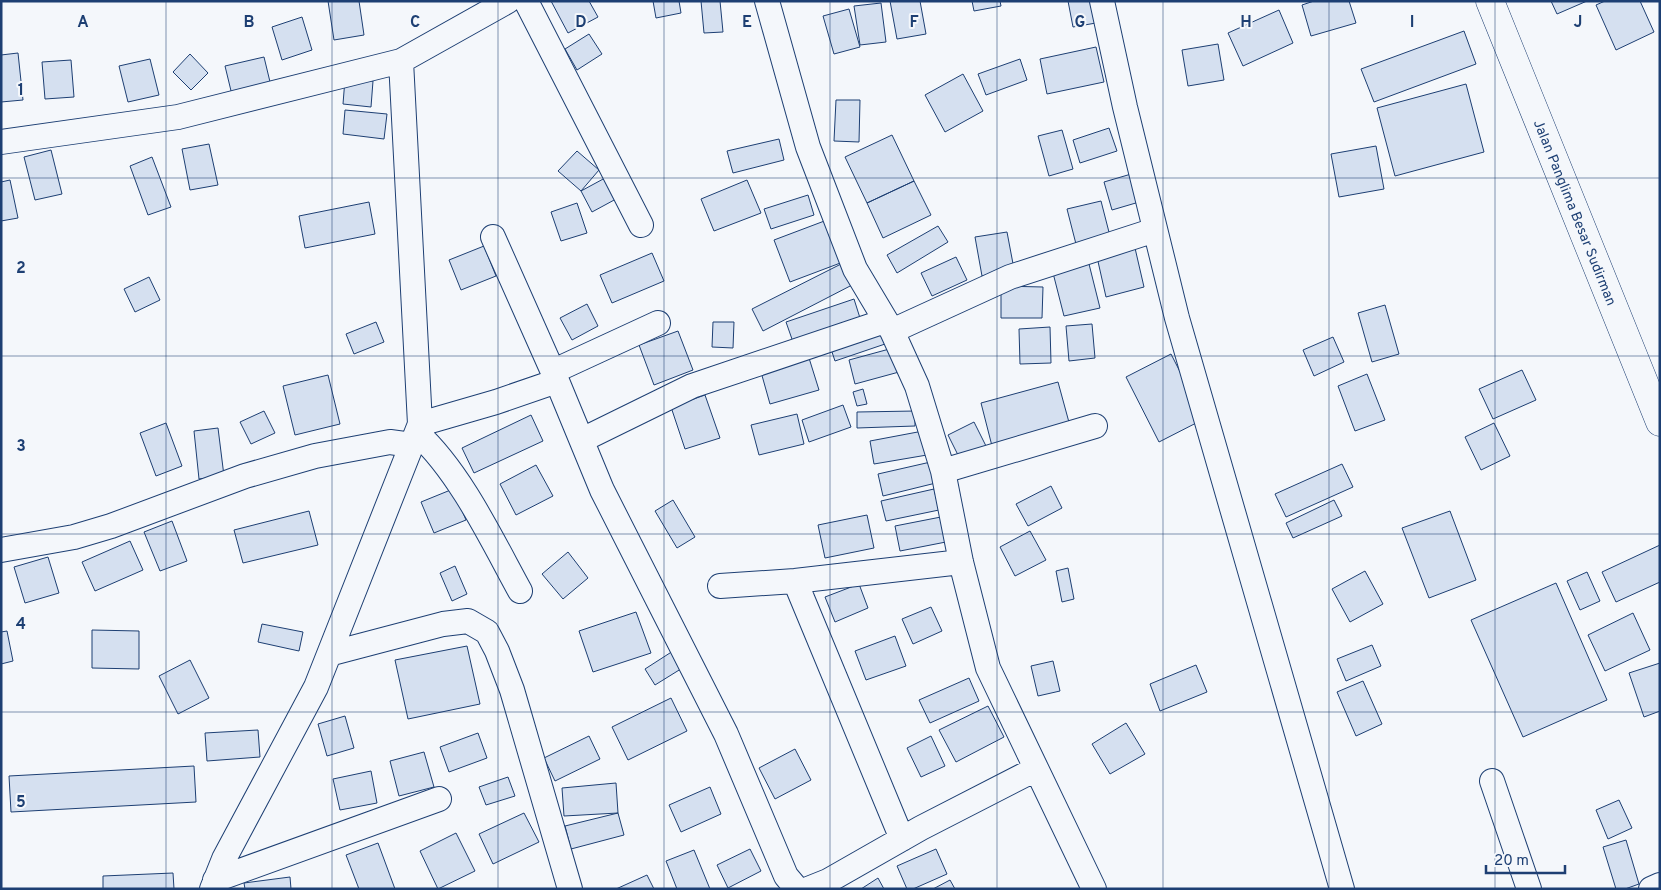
<svg xmlns="http://www.w3.org/2000/svg" width="1661" height="890" font-family="Overpass,sans-serif">
  <style>
    .building { fill: #d5e0f0; stroke: #1d3f73 }
    .lines { fill: none; stroke-linecap: round; stroke-linejoin: round }
    .street-casing { stroke: #1d3f73; stroke-width: 26 }
    .primary-casing { stroke: #1d3f73; stroke-width: 29 }
    .street { stroke: #f4f7fb; stroke-width: 24 }
    .primary { stroke: #f4f7fb; stroke-width: 28 }
    .grid { fill: none; stroke: #1d3f73; stroke-width: 1; stroke-opacity: 0.55 }
    .labels { text-anchor: middle; stroke-width: 4; stroke-linejoin: round; paint-order: stroke }
    .street-label { font-size: 14px; fill: #1d3f73; stroke: #f4f7fb }
    .grid-label { font-size: 16px; text-anchor: middle; font-weight: bold; fill: #1d3f73; stroke: #f4f7fb; stroke-width: 4; stroke-linejoin: round; paint-order: stroke }
  </style>
  <rect width="100%" height="100%" fill="#f4f7fb"/>
  <path class="building" d="M 328,1 L 359,1 L 364,35 L 334,40 Z
    M 551,1 L 589,1 L 598,17 L 568,33 Z
    M 653,1 L 679,1 L 681,13 L 656,18 Z
    M 701,1 L 720,1 L 723,32 L 704,33 Z
    M 890,1 L 920,1 L 926,34 L 897,39 Z
    M 972,1 L 1000,1 L 1001,6 L 974,11 Z
    M 1068,1 L 1092,1 L 1096,23 L 1073,27 Z
    M 1314,1 L 1349,1 L 1356,23 L 1311,36 L 1302,5 Z
    M 1551,1 L 1587,1 L 1557,14 Z
    M 1605,1 L 1640,1 L 1654,32 L 1616,50 L 1596,5 Z
    M 881,3 L 886,42 L 860,45 L 854,6 Z
    M 849,9 L 860,47 L 834,54 L 823,16 Z
    M 1279,10 L 1293,43 L 1243,66 L 1228,33 Z
    M 302,17 L 312,50 L 282,60 L 272,27 Z
    M 1464,31 L 1476,64 L 1374,102 L 1361,69 Z
    M 589,34 L 602,54 L 577,70 L 565,49 Z
    M 1218,44 L 1224,80 L 1188,86 L 1182,50 Z
    M 1096,47 L 1104,82 L 1047,94 L 1040,59 Z
    M 18,53 L 23,100 L 1,102 L 1,55 Z
    M 190,54 L 208,73 L 191,90 L 173,72 Z
    M 264,57 L 271,86 L 232,95 L 225,66 Z
    M 150,59 L 159,95 L 128,102 L 119,66 Z
    M 1020,59 L 1027,80 L 986,95 L 978,74 Z
    M 71,60 L 74,97 L 45,99 L 42,62 Z
    M 963,74 L 983,111 L 945,132 L 925,95 Z
    M 345,79 L 373,81 L 371,107 L 343,104 Z
    M 1466,84 L 1484,152 L 1395,176 L 1377,108 Z
    M 836,100 L 860,100 L 859,142 L 834,141 Z
    M 345,110 L 387,114 L 384,139 L 343,134 Z
    M 1109,128 L 1117,151 L 1080,163 L 1073,140 Z
    M 1062,130 L 1073,169 L 1049,176 L 1038,136 Z
    M 892,135 L 914,181 L 867,203 L 845,157 Z
    M 779,139 L 784,160 L 733,173 L 727,151 Z
    M 209,144 L 218,185 L 190,190 L 182,149 Z
    M 1376,146 L 1384,189 L 1339,197 L 1331,154 Z
    M 51,150 L 62,194 L 35,200 L 24,157 Z
    M 577,151 L 599,170 L 581,191 L 558,171 Z
    M 152,157 L 171,207 L 148,215 L 130,166 Z
    M 1138,172 L 1146,200 L 1112,210 L 1104,182 Z
    M 605,178 L 616,199 L 592,212 L 581,191 Z
    M 10,180 L 18,218 L 1,221 L 1,182 Z
    M 747,180 L 761,213 L 714,231 L 701,199 Z
    M 914,181 L 931,215 L 883,238 L 867,203 Z
    M 808,195 L 814,215 L 771,229 L 764,209 Z
    M 1101,201 L 1111,240 L 1077,248 L 1067,209 Z
    M 369,202 L 375,234 L 305,248 L 299,216 Z
    M 577,203 L 587,233 L 561,241 L 551,212 Z
    M 827,220 L 843,262 L 790,282 L 774,240 Z
    M 938,226 L 948,242 L 897,273 L 887,255 Z
    M 1007,232 L 1014,269 L 982,276 L 975,237 Z
    M 484,246 L 496,276 L 461,290 L 449,260 Z
    M 1135,248 L 1144,287 L 1106,297 L 1097,257 Z
    M 652,253 L 664,281 L 612,303 L 600,275 Z
    M 956,257 L 967,280 L 932,296 L 921,273 Z
    M 1088,260 L 1100,308 L 1064,316 L 1052,269 Z
    M 843,263 L 854,284 L 763,331 L 752,309 Z
    M 149,277 L 160,300 L 135,312 L 124,289 Z
    M 1001,286 L 1043,287 L 1042,318 L 1001,318 Z
    M 854,299 L 860,318 L 793,342 L 786,322 Z
    M 587,304 L 598,326 L 572,340 L 560,318 Z
    M 1385,305 L 1399,354 L 1372,362 L 1358,313 Z
    M 376,322 L 384,342 L 354,354 L 346,334 Z
    M 713,322 L 734,322 L 733,348 L 712,347 Z
    M 1092,324 L 1095,358 L 1069,361 L 1066,326 Z
    M 882,325 L 888,343 L 835,361 L 829,343 Z
    M 1050,327 L 1051,363 L 1020,364 L 1019,329 Z
    M 678,331 L 693,370 L 654,385 L 639,345 Z
    M 1333,337 L 1344,362 L 1314,376 L 1303,350 Z
    M 893,348 L 899,372 L 855,384 L 849,360 Z
    M 1171,354 L 1204,419 L 1159,442 L 1126,377 Z
    M 809,358 L 819,390 L 770,404 L 761,372 Z
    M 1522,370 L 1536,400 L 1493,419 L 1479,389 Z
    M 1367,374 L 1385,420 L 1355,431 L 1338,386 Z
    M 328,375 L 340,424 L 295,435 L 283,386 Z
    M 1058,382 L 1070,426 L 992,446 L 981,403 Z
    M 863,389 L 867,404 L 857,406 L 853,392 Z
    M 705,395 L 720,438 L 685,449 L 671,407 Z
    M 843,405 L 851,427 L 809,442 L 802,420 Z
    M 264,411 L 275,433 L 251,444 L 240,422 Z
    M 915,411 L 915,426 L 857,428 L 857,412 Z
    M 797,414 L 804,444 L 759,455 L 751,425 Z
    M 531,415 L 543,441 L 474,473 L 462,448 Z
    M 974,422 L 986,446 L 960,459 L 948,435 Z
    M 166,423 L 182,466 L 156,476 L 140,433 Z
    M 1494,423 L 1510,456 L 1481,470 L 1465,437 Z
    M 218,428 L 224,476 L 199,479 L 194,431 Z
    M 923,431 L 927,455 L 874,464 L 870,441 Z
    M 935,461 L 940,482 L 883,496 L 878,474 Z
    M 1342,464 L 1353,487 L 1286,517 L 1275,494 Z
    M 536,465 L 553,496 L 516,515 L 500,484 Z
    M 1051,486 L 1062,508 L 1028,526 L 1016,504 Z
    M 453,489 L 466,520 L 434,533 L 421,502 Z
    M 934,489 L 939,510 L 886,521 L 881,501 Z
    M 673,500 L 695,537 L 677,548 L 655,511 Z
    M 1334,500 L 1342,516 L 1293,538 L 1286,523 Z
    M 309,511 L 318,545 L 243,563 L 234,530 Z
    M 1450,511 L 1476,580 L 1429,598 L 1402,528 Z
    M 867,515 L 874,548 L 825,558 L 818,525 Z
    M 946,516 L 951,541 L 900,551 L 895,526 Z
    M 172,521 L 187,561 L 160,571 L 144,532 Z
    M 1030,531 L 1046,560 L 1015,576 L 1000,547 Z
    M 130,541 L 143,570 L 95,591 L 82,562 Z
    M 1660,545 L 1660,582 L 1616,602 L 1602,572 Z
    M 568,552 L 588,578 L 563,599 L 542,574 Z
    M 48,557 L 59,593 L 25,603 L 14,567 Z
    M 455,566 L 467,594 L 452,601 L 440,573 Z
    M 1068,568 L 1074,599 L 1062,602 L 1056,571 Z
    M 1365,571 L 1383,604 L 1350,622 L 1332,589 Z
    M 1587,572 L 1600,601 L 1580,610 L 1567,581 Z
    M 1556,583 L 1607,700 L 1523,737 L 1471,620 Z
    M 859,584 L 868,608 L 835,622 L 825,597 Z
    M 931,607 L 942,631 L 913,644 L 902,619 Z
    M 636,612 L 651,653 L 593,672 L 579,631 Z
    M 1633,613 L 1650,650 L 1605,671 L 1588,635 Z
    M 262,624 L 303,632 L 299,651 L 258,642 Z
    M 92,630 L 139,631 L 139,669 L 92,668 Z
    M 7,631 L 13,661 L 1,664 L 1,632 Z
    M 895,636 L 906,666 L 866,680 L 855,651 Z
    M 1372,645 L 1381,666 L 1346,681 L 1337,659 Z
    M 467,646 L 480,704 L 408,719 L 395,660 Z
    M 673,651 L 684,667 L 655,685 L 645,669 Z
    M 190,660 L 209,698 L 178,714 L 159,676 Z
    M 1053,661 L 1060,691 L 1038,696 L 1031,666 Z
    M 1660,663 L 1660,711 L 1644,717 L 1629,673 Z
    M 1196,665 L 1207,692 L 1160,711 L 1150,684 Z
    M 969,678 L 979,701 L 930,723 L 919,700 Z
    M 1363,681 L 1382,724 L 1356,736 L 1337,692 Z
    M 671,698 L 687,731 L 628,760 L 612,727 Z
    M 988,706 L 1004,737 L 956,762 L 939,730 Z
    M 345,716 L 354,748 L 327,756 L 318,724 Z
    M 1126,723 L 1145,754 L 1110,774 L 1092,744 Z
    M 258,730 L 260,757 L 207,761 L 205,733 Z
    M 478,733 L 487,758 L 449,772 L 440,747 Z
    M 589,736 L 600,759 L 555,781 L 544,758 Z
    M 931,736 L 945,766 L 921,777 L 907,748 Z
    M 795,749 L 811,780 L 775,799 L 759,768 Z
    M 424,752 L 434,787 L 399,796 L 390,761 Z
    M 194,766 L 196,802 L 11,812 L 9,776 Z
    M 371,771 L 377,803 L 340,810 L 333,779 Z
    M 508,777 L 515,796 L 486,805 L 479,787 Z
    M 616,783 L 618,813 L 564,816 L 562,788 Z
    M 710,787 L 721,814 L 681,832 L 669,805 Z
    M 1619,800 L 1632,828 L 1608,839 L 1596,810 Z
    M 524,813 L 539,842 L 493,864 L 479,834 Z
    M 618,813 L 624,835 L 571,849 L 565,826 Z
    M 456,833 L 475,871 L 438,889 L 420,851 Z
    M 1626,840 L 1639,884 L 1625,889 L 1616,889 L 1603,847 Z
    M 378,843 L 395,889 L 359,889 L 346,855 Z
    M 750,849 L 761,871 L 728,888 L 717,865 Z
    M 936,849 L 947,874 L 913,889 L 907,889 L 897,866 Z
    M 694,850 L 710,889 L 677,889 L 666,861 Z
    M 173,873 L 174,889 L 103,889 L 103,876 Z
    M 647,875 L 654,889 L 616,889 Z
    M 290,877 L 291,889 L 245,889 L 244,883 Z
    M 878,878 L 884,889 L 861,889 Z
    M 950,880 L 955,889 L 933,889 Z"/>
  <g class="lines">
    <defs>
      <path id="street" d="M 526,1 L 641,225
        M 767,1 L 808,147 L 855,269 L 892,331 L 917,386 L 943,471 L 961,562 L 988,668 L 1094,889
        M 1102,1 L 1125,107 L 1177,318 L 1342,889
        M 1,142 L 178,117 L 401,61
        M 493,237 L 557,381
        M 892,331 L 1010,277 L 1155,230
        M 554,371 L 658,323
        M 420,424 L 496,402 L 557,381 L 602,490 L 726,734 L 786,876 L 797,889
        M 417,433 C 460,472 492,540 520,591
        M 582,440 L 692,386 L 885,321
        M 943,471 L 1095,426
        M 1,550 L 74,537 L 111,526 L 245,476 L 315,456 L 390,442 L 412,445
        M 795,581 L 902,839
        M 720,586 L 795,581 L 961,562
        M 329,654 L 443,624 L 468,621 L 487,632 L 497,651 L 512,690 L 570,889
        M 1492,781 L 1529,889
        M 215,880 L 439,799
        M 212,889 L 224,859 L 316,687 L 420,424 L 401,61 L 508,1
        M 808,889 L 828,881 L 921,828 L 1036,769
        M 1651,889 L 1660,885"/>
      <g id="primary">
        <path id="s1" d="M 1490,1 L 1660,422"/>
      </g>
    </defs>
    <use href="#street" class="street-casing"/>
    <use href="#primary" class="primary-casing"/>
    <use href="#street" class="street"/>
    <use href="#primary" class="primary"/>
  </g>
  <path class="grid" d="M 166,1 L 166,889M 332,1 L 332,889M 498,1 L 498,889M 664,1 L 664,889M 830,1 L 830,889M 997,1 L 997,889M 1163,1 L 1163,889M 1329,1 L 1329,889M 1495,1 L 1495,889M 1,178 L 1660,178M 1,356 L 1660,356M 1,534 L 1660,534M 1,712 L 1660,712"/>
  <g class="labels">
    <g class="street-label">
      <text dy="5" stroke="none"><textPath href="#s1" startOffset="228">Jalan Panglima Besar Sudirman</textPath></text>
    </g>
  </g>
  <g class="grid-label">
    <text x="83" y="27">A</text>
    <text x="249" y="27">B</text>
    <text x="415" y="27">C</text>
    <text x="581" y="27">D</text>
    <text x="747" y="27">E</text>
    <text x="914" y="27">F</text>
    <text x="1080" y="27">G</text>
    <text x="1246" y="27">H</text>
    <text x="1412" y="27">I</text>
    <text x="1578" y="27">J</text>
    <text x="21" y="95">1</text>
    <text x="21" y="273">2</text>
    <text x="21" y="451">3</text>
    <text x="21" y="629">4</text>
    <text x="21" y="807">5</text>
  </g>
  <rect width="1661" height="890" fill="none" stroke="#1d3f73" stroke-width="5"/>
  <path d="M1486 865v8h79v-8" fill="none" stroke="#1d3f73" stroke-width="2.5"/>
  <text x="1494" y="865" font-size="15" fill="#1d3f73" stroke="#f4f7fb" stroke-width="4" paint-order="stroke">20 m</text>
</svg>
